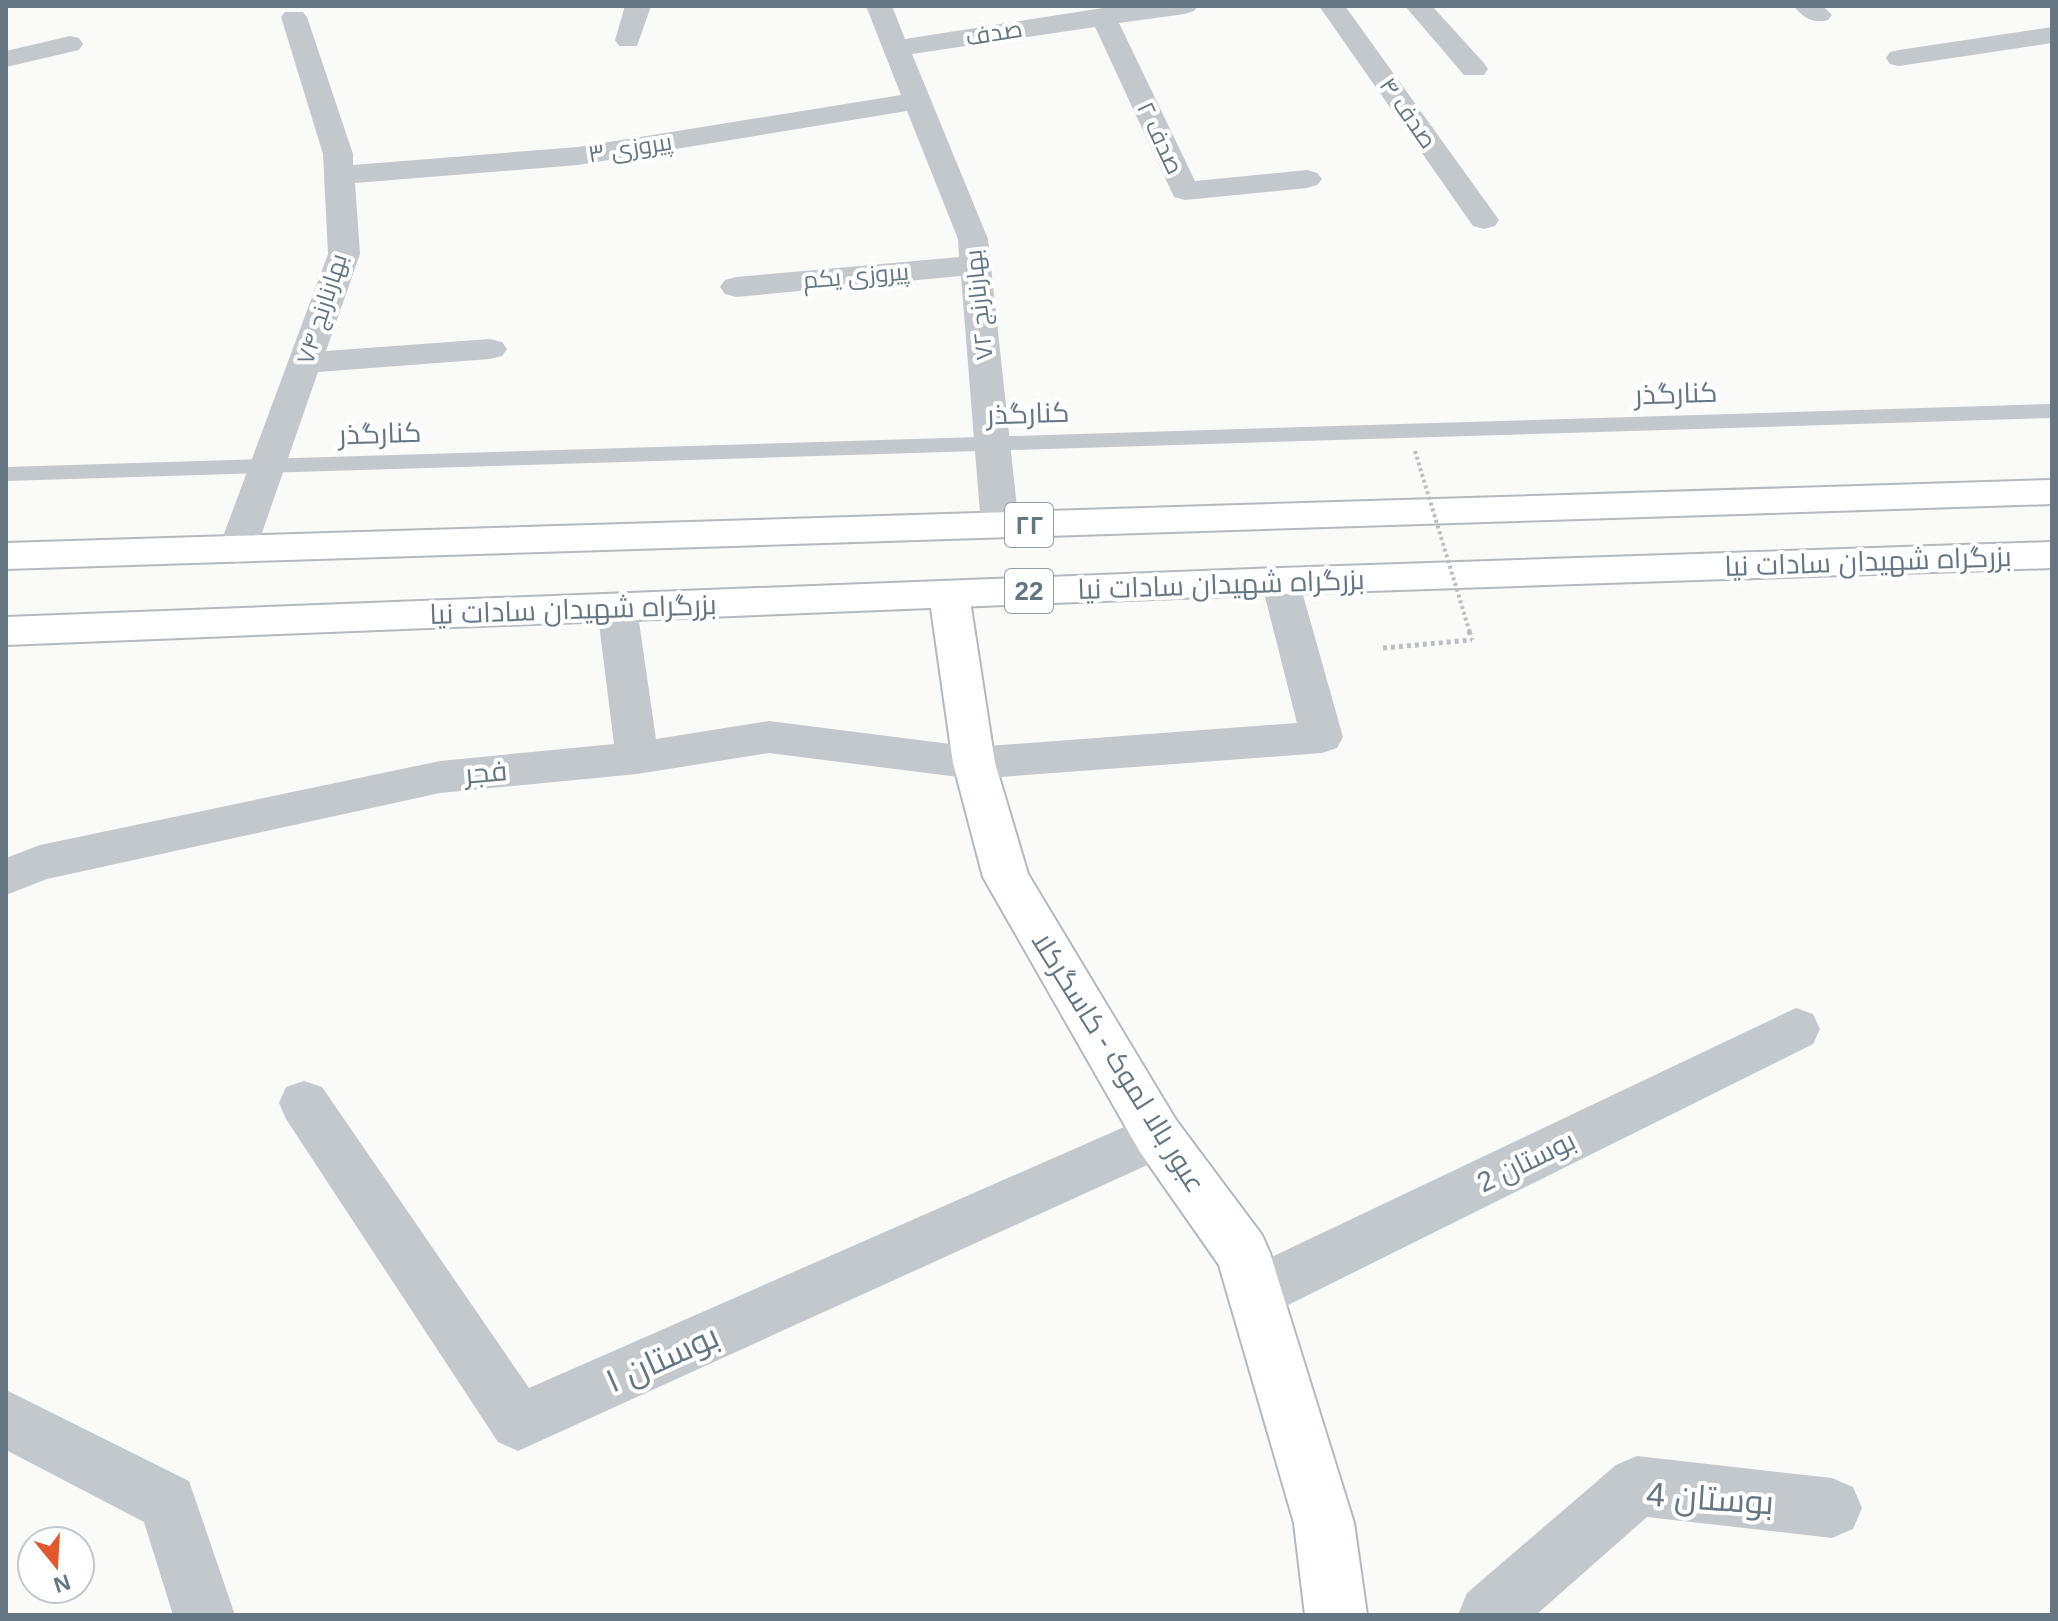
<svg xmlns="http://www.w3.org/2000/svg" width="2058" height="1621" font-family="Arial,Cairo,sans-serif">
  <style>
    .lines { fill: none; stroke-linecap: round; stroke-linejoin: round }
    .secondary-casing { stroke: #b3babf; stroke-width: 4 }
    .highway-casing { stroke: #b4b9bd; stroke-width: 4 }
    .path { stroke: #bbbfc2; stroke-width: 5; stroke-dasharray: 4 4; stroke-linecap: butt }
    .lane { fill: #c3c8cc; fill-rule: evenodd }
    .street { fill: #c3c8cc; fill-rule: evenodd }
    .secondary { fill: #fff; fill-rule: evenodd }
    .highway { fill: #fff; fill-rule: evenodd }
    .path-bridge-far1 { stroke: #bbbfc2; stroke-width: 4; stroke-dasharray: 3 3; stroke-linecap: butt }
    .path-bridge { stroke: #bbbfc2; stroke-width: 5; stroke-dasharray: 4 4; stroke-linecap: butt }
    .labels { text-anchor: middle; stroke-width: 8; stroke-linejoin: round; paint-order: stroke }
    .far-street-label { font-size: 24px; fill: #657683; stroke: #fff }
    .shield { fill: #fff; stroke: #939fa8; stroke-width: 2 }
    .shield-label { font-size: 26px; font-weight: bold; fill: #657683 }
    .street-label { font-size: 28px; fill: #657683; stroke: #fff }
    .near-street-label { font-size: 34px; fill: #657683; stroke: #fff }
  </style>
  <rect width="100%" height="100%" fill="#fafaf8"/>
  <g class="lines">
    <defs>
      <path id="secondary" d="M 949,581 L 963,585 L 969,594 L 995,763 L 1028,874 L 1176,1120 L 1262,1235 L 1270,1253 L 1354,1523 L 1367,1615 L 1305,1615 L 1294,1523 L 1219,1265 L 1140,1152 L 983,877 L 953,763 L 929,594 L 935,585 Z"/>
      <path id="highway" d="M 2052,480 L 2052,504 L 6,569 L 6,543 Z
        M 2052,542 L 2052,568 L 1280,594 L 6,645 L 6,617 L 1280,568 Z"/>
    </defs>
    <use href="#secondary" class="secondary-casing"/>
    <use href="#highway" class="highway-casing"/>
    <path class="path" d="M 1383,648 L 1472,640"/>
    <path class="lane" d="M 2052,404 L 2052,418 L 6,481 L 6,467 Z"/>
    <path class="street" d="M 625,6 L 651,6 L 637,46 L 619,46 L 615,40 Z
      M 866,6 L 892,6 L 905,39 L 1103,8 L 1198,6 L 1194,11 L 1185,14 L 1119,23 L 1195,181 L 1307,170 L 1317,173 L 1322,179 L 1317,185 L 1307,188 L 1185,200 L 1174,197 L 1095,27 L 912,54 L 988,239 L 1019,526 L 1013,535 L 1000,538 L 987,535 L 981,526 L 961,276 L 736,297 L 725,294 L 720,287 L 725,280 L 736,277 L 959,257 L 958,239 L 907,111 L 578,165 L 355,183 L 360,254 L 326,351 L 490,339 L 502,342 L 507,349 L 502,356 L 490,359 L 318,372 L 256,550 L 250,559 L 237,563 L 224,559 L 218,550 L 328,254 L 323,154 L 281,17 L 285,12 L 303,12 L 307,17 L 353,154 L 353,165 L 578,147 L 901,95 Z
      M 1319,6 L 1345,6 L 1499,220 L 1495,226 L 1484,229 L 1473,226 Z
      M 1405,6 L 1432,6 L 1484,63 L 1488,69 L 1484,75 L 1464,75 Z
      M 1794,6 L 1823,6 L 1832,15 L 1828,20 C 1814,24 1803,18 1794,6 Z
      M 2052,27 L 2052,43 L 1899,66 L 1890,64 L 1886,58 L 1890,52 L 1899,50 Z
      M 70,36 L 79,38 L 83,44 L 79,50 L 6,67 L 6,51 Z
      M 1280,568 L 1294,572 L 1299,581 L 1343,737 L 1337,748 L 1322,753 L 974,779 L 769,753 L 637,774 L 440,793 L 47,879 L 6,895 L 6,858 L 40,845 L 440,761 L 614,744 L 597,608 L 603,598 L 617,594 L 631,598 L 637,608 L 656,739 L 769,721 L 974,747 L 1297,723 L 1261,581 L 1266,572 Z
      M 1796,1008 L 1813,1014 L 1820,1029 L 1813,1044 L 1274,1312 L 1255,1319 L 1236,1312 L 1228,1293 L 1236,1274 Z
      M 304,1081 L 322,1087 L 529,1388 L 1140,1120 L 1158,1113 L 1176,1120 L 1184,1136 L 1176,1152 L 518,1451 L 498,1442 L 286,1119 L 279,1103 L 286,1087 Z
      M 6,1390 L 189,1481 L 235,1615 L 173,1615 L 144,1522 L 6,1450 Z
      M 1637,1456 L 1832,1478 L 1853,1487 L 1862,1508 L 1853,1529 L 1832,1538 L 1647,1517 L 1536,1615 L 1458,1615 L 1467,1593 L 1616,1465 Z"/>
    <use href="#secondary" class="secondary"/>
    <use href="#highway" class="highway"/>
    <path class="path-bridge-far1" d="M 1415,451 L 1470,633"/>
    <path class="path-bridge" d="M 1469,631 L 1472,640"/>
  </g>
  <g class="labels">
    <g class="far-street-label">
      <text transform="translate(994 33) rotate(-9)" y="8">صدف</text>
      <text transform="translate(1408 113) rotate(55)" y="8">صدف ۴</text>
      <text transform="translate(1160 138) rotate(65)" y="8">صدف ۲</text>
      <text transform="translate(630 148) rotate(-9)" y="8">پیروزی ۳</text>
      <text transform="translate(856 276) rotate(-5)" y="8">پیروزی یکم</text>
      <text transform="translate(979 305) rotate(-96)" y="8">بهارنارنج ۷۲</text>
      <text transform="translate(322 309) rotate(-72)" y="8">بهارنارنج ۷۴</text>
    </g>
    <g class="shield">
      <rect x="1005" y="503" width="48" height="44" rx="6"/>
      <rect x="1005" y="569" width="48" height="44" rx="6"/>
    </g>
    <g class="shield-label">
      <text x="1029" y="534">۲۲</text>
      <text x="1029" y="600">22</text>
    </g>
    <g class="street-label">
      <text transform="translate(1676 393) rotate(-2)" y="10">کنارگذر</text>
      <text transform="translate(1028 413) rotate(-2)" y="10">کنارگذر</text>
      <text transform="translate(380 433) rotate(-2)" y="10">کنارگذر</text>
      <text transform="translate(1868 561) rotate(-2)" y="10">بزرگراه شهیدان سادات نیا</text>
      <text transform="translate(1221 584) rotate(-2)" y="10">بزرگراه شهیدان سادات نیا</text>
      <text transform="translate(573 609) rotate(-2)" y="10">بزرگراه شهیدان سادات نیا</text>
      <text transform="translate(486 772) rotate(-5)" y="10">فجر</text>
      <text transform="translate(1119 1062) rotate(58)" y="10">عبور بالا لموک - کاسگرکلا</text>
      <text transform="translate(1526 1161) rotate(-26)" y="10">بوستان 2</text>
    </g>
    <g class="near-street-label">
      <text transform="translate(662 1358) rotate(-24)" y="12">بوستان ۱</text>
      <text transform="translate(1710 1498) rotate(4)" y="12">بوستان 4</text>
    </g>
  </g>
  <rect width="2058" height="1621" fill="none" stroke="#657683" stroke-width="16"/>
  <g transform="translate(56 1565) rotate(162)"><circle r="38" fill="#ffffff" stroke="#c1c8cd" stroke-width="2"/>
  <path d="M0-6L14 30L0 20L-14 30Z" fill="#e4572e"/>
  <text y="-12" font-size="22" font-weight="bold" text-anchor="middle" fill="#657683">N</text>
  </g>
</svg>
